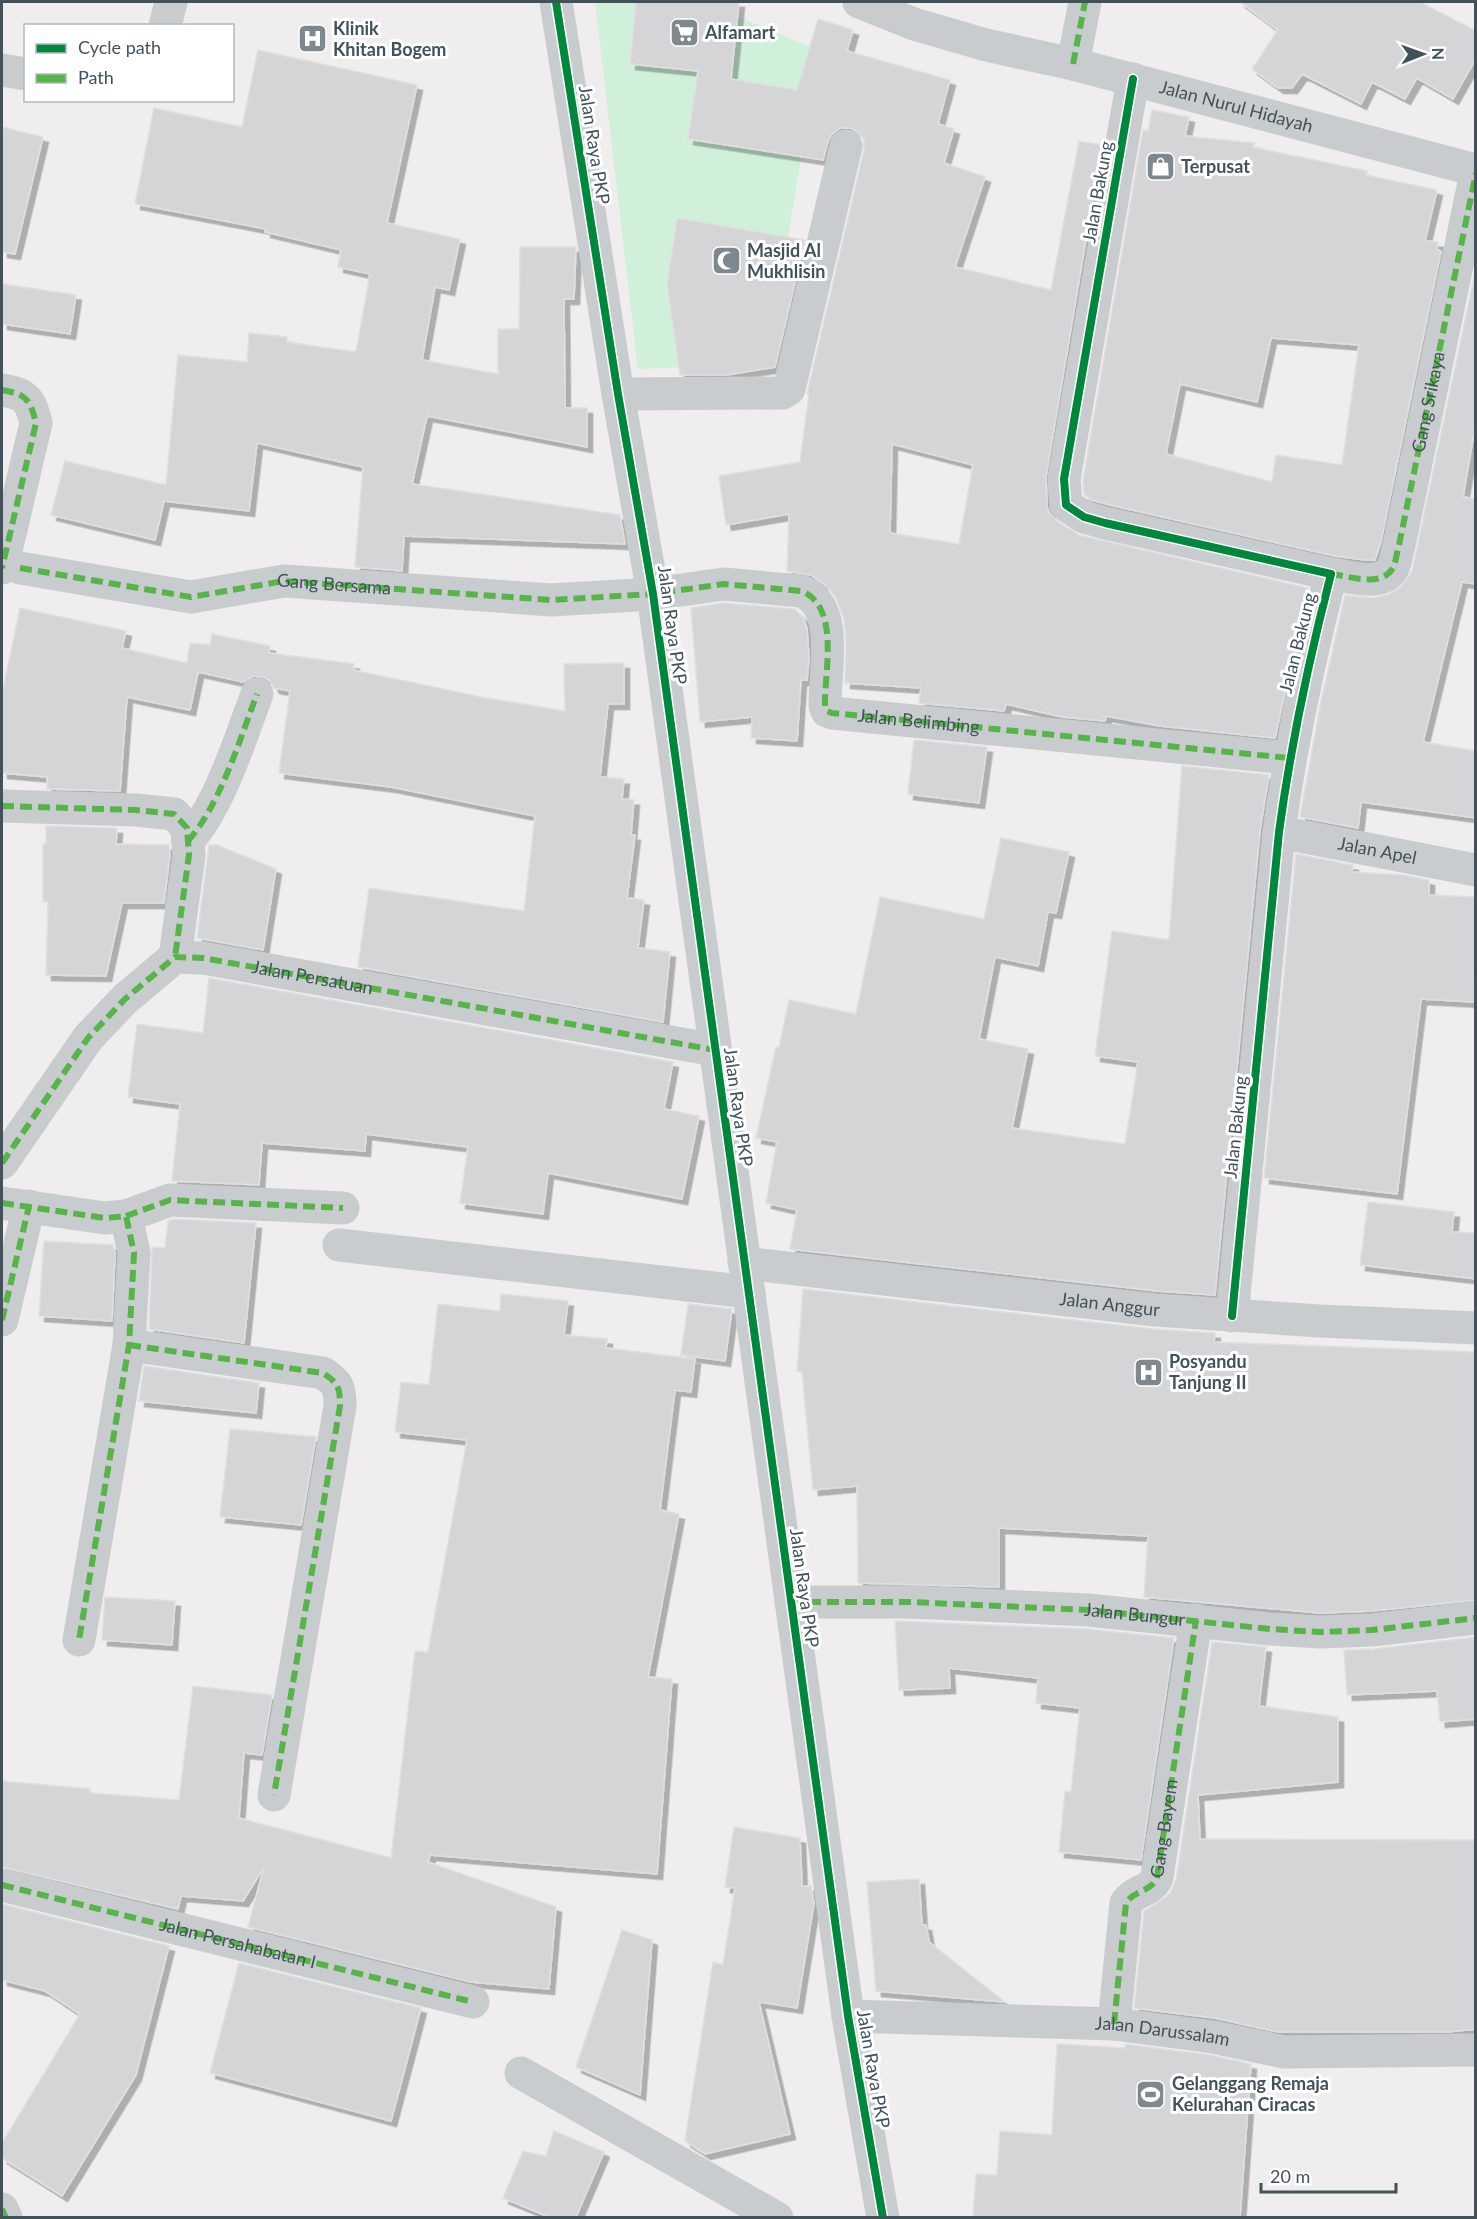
<svg xmlns="http://www.w3.org/2000/svg" width="1477" height="2219" font-family="Lato,sans-serif">
  <style>
    .green { fill: #d0f0da }
    .building { fill: #d5d5d7; stroke: #e0dfe0; stroke-width: 1.5; fill-rule: evenodd; filter: url(#shadow) }
    .lines { fill: none; stroke-linecap: round; stroke-linejoin: round }
    .minor { stroke: #c9ccce; stroke-width: 33 }
    .quiet { stroke: #57b448; stroke-width: 6; stroke-dasharray: 12 6; stroke-linecap: butt }
    .cycleway-casing { stroke: #fff; stroke-width: 11 }
    .cycleway { stroke: #00873e; stroke-width: 8 }
    .labels { text-anchor: middle; stroke-width: 6; stroke-linejoin: round; paint-order: stroke }
    .poi-label { font-size: 18px; font-weight: bold; fill: #43515b; stroke: #fff; text-anchor: start }
    .street-label { font-size: 18px; fill: #43515b; stroke: #fff }
  </style>
  <defs>
    <filter id="shadow"><feDropShadow dx="5.5" dy="5.5" stdDeviation="0" flood-color="#0004"/></filter>
  </defs>
  <rect width="100%" height="100%" fill="#efeded"/>
  <path class="green" d="M 595,2 L 702,2 L 819,50 L 767,364 L 638,369 Z"/>
  <path class="building" d="M 636,2 L 739,2 L 731,79 L 797,90 L 818,19 L 853,30 L 847,51 L 950,80 L 938,124 L 954,129 L 944,163 L 985,177 L 955,267 L 1051,290 L 1079,141 L 1102,145 L 1046,476 L 1047,507 L 1050,514 L 1055,520 L 1079,535 L 1308,588 L 1275,738 L 1160,726 L 1106,716 L 1105,721 L 1062,717 L 1006,704 L 1004,711 L 919,703 L 921,688 L 845,683 L 846,640 L 844,620 L 837,600 L 829,588 L 811,575 L 787,571 L 789,514 L 726,525 L 719,476 L 800,462 L 809,394 L 807,394 L 864,150 L 864,140 L 859,133 L 851,128 L 840,128 L 832,134 L 828,141 L 823,160 L 688,139 L 698,71 L 630,64 ZM 892,444 L 973,465 L 959,544 L 890,533 Z
    M 1240,2 L 1420,2 L 1476,31 L 1476,58 L 1453,99 L 1417,78 L 1405,99 L 1372,82 L 1361,104 L 1302,74 L 1292,88 L 1278,88 L 1252,69 L 1278,30 Z
    M 258,50 L 417,85 L 387,223 L 460,239 L 449,290 L 435,287 L 422,360 L 498,374 L 498,329 L 519,329 L 520,247 L 576,247 L 574,299 L 564,299 L 565,408 L 587,408 L 587,447 L 427,416 L 412,484 L 620,515 L 625,544 L 404,536 L 402,571 L 355,567 L 363,467 L 257,443 L 249,511 L 164,501 L 155,540 L 51,515 L 65,461 L 166,485 L 178,355 L 247,362 L 249,333 L 287,337 L 287,342 L 356,352 L 370,274 L 338,267 L 341,250 L 265,232 L 266,229 L 135,204 L 154,108 L 242,127 Z
    M 1152,110 L 1189,117 L 1185,136 L 1255,143 L 1252,147 L 1367,171 L 1366,175 L 1437,190 L 1425,241 L 1438,242 L 1437,250 L 1441,251 L 1381,541 L 1375,560 L 1365,560 L 1335,556 L 1110,505 L 1092,500 L 1084,494 L 1083,480 L 1143,130 L 1148,131 ZM 1271,338 L 1359,345 L 1342,465 L 1276,455 L 1272,482 L 1166,454 L 1180,384 L 1257,402 Z
    M 2,127 L 43,137 L 15,254 L 2,252 Z
    M 677,218 L 805,240 L 775,367 L 727,375 L 680,375 L 667,284 Z
    M 1476,268 L 1476,421 L 1463,497 L 1476,499 L 1476,584 L 1462,582 L 1423,742 L 1476,751 L 1476,818 L 1361,802 L 1358,828 L 1300,817 L 1320,706 L 1345,595 L 1373,598 L 1389,594 L 1402,586 L 1412,571 Z
    M 2,284 L 76,295 L 70,334 L 2,324 Z
    M 724,603 L 795,609 L 804,619 L 807,629 L 809,658 L 807,680 L 801,680 L 797,741 L 751,738 L 752,717 L 700,722 L 691,608 Z
    M 20,608 L 126,631 L 122,648 L 187,663 L 190,643 L 210,645 L 212,634 L 270,646 L 269,653 L 354,664 L 353,670 L 481,697 L 565,711 L 564,664 L 624,663 L 624,704 L 608,704 L 600,777 L 624,779 L 622,799 L 634,800 L 631,835 L 635,835 L 627,898 L 644,900 L 638,948 L 670,952 L 663,1022 L 358,967 L 369,888 L 524,911 L 535,816 L 391,787 L 279,773 L 290,691 L 274,688 L 271,682 L 264,677 L 253,676 L 243,682 L 198,672 L 190,710 L 127,697 L 120,791 L 47,789 L 47,777 L 2,773 L 2,694 Z
    M 914,740 L 987,747 L 979,803 L 908,794 Z
    M 1182,766 L 1269,775 L 1260,830 L 1215,1295 L 1157,1291 L 790,1249 L 797,1210 L 766,1203 L 777,1142 L 756,1138 L 776,1047 L 779,1047 L 789,1000 L 856,1014 L 880,897 L 984,919 L 1001,838 L 1069,852 L 1056,913 L 1048,912 L 1038,966 L 995,957 L 979,1039 L 1028,1049 L 1012,1128 L 1125,1144 L 1138,1062 L 1095,1056 L 1112,931 L 1169,940 Z
    M 46,826 L 117,828 L 116,844 L 169,845 L 170,854 L 164,903 L 122,903 L 106,976 L 46,975 L 48,902 L 43,902 L 43,844 L 46,844 Z
    M 209,845 L 217,845 L 276,869 L 263,950 L 197,938 Z
    M 1296,854 L 1353,865 L 1352,872 L 1404,875 L 1429,880 L 1429,895 L 1476,897 L 1474,1002 L 1421,999 L 1397,1194 L 1264,1178 Z
    M 209,978 L 673,1062 L 664,1109 L 699,1116 L 682,1199 L 548,1173 L 543,1214 L 460,1203 L 468,1147 L 366,1134 L 365,1151 L 262,1143 L 259,1185 L 172,1181 L 180,1104 L 128,1097 L 137,1024 L 203,1033 Z
    M 1368,1202 L 1454,1212 L 1452,1232 L 1476,1233 L 1476,1279 L 1360,1265 Z
    M 173,1219 L 256,1223 L 244,1343 L 149,1329 L 152,1247 L 165,1248 L 168,1221 Z
    M 44,1241 L 113,1245 L 115,1254 L 112,1321 L 39,1316 Z
    M 803,1289 L 1153,1329 L 1215,1333 L 1214,1342 L 1476,1352 L 1476,1600 L 1371,1611 L 1320,1613 L 1144,1597 L 1148,1536 L 999,1528 L 999,1587 L 858,1583 L 857,1486 L 813,1490 L 802,1372 L 797,1371 Z
    M 501,1294 L 568,1301 L 564,1335 L 607,1339 L 606,1348 L 695,1359 L 691,1392 L 675,1390 L 660,1510 L 679,1514 L 648,1677 L 672,1679 L 657,1874 L 430,1855 L 428,1862 L 556,1907 L 549,1989 L 471,1982 L 248,1927 L 264,1867 L 243,1901 L 181,1896 L 178,1909 L 2,1867 L 2,1781 L 90,1789 L 90,1793 L 179,1800 L 193,1686 L 272,1695 L 262,1755 L 244,1753 L 239,1818 L 391,1858 L 415,1651 L 428,1652 L 467,1440 L 395,1432 L 401,1382 L 429,1385 L 438,1304 L 500,1311 Z
    M 688,1304 L 732,1309 L 725,1361 L 681,1355 Z
    M 144,1366 L 259,1383 L 256,1413 L 139,1401 Z
    M 230,1429 L 316,1437 L 301,1525 L 220,1517 Z
    M 105,1597 L 175,1601 L 172,1645 L 102,1640 Z
    M 895,1621 L 1087,1629 L 1174,1638 L 1141,1860 L 1059,1852 L 1065,1791 L 1071,1792 L 1080,1708 L 1036,1703 L 1038,1678 L 949,1668 L 950,1688 L 899,1690 Z
    M 1476,1637 L 1476,1719 L 1440,1722 L 1437,1691 L 1347,1695 L 1344,1650 L 1374,1649 Z
    M 1212,1642 L 1266,1647 L 1259,1706 L 1338,1717 L 1338,1782 L 1198,1795 L 1200,1839 L 1476,1840 L 1476,2029 L 1447,2032 L 1278,2032 L 1215,2018 L 1134,2008 L 1144,1911 L 1165,1898 L 1171,1891 L 1176,1880 Z
    M 734,1827 L 800,1838 L 802,1886 L 811,1886 L 814,1903 L 797,2008 L 759,2002 L 790,2134 L 705,2154 L 685,2141 L 713,1962 L 723,1965 L 735,1888 L 725,1887 Z
    M 919,1879 L 922,1925 L 926,1925 L 929,1942 L 1005,2002 L 876,1991 L 867,1882 Z
    M 2,1904 L 169,1946 L 136,2075 L 62,2196 L 2,2158 L 2,2143 L 80,2014 L 45,1991 L 2,1980 Z
    M 622,1930 L 652,1940 L 640,2095 L 576,2067 Z
    M 239,1963 L 421,2008 L 391,2121 L 210,2073 Z
    M 1057,2044 L 1125,2048 L 1125,2044 L 1210,2055 L 1251,2064 L 1240,2217 L 973,2217 L 976,2174 L 997,2175 L 1000,2131 L 1052,2135 Z
    M 554,2131 L 604,2152 L 576,2217 L 549,2217 L 503,2198 L 523,2151 L 546,2156 Z"/>
  <g class="lines">
    <g class="minor">
      <path d="M 556,2 L 618,394 L 653,594 L 848,2016 L 883,2218"/>
      <path id="s1" d="M 859,2 L 914,24 L 986,45 L 1073,64 L 1476,170"/>
      <path d="M 165,26 L 171,2"/>
      <path d="M 1073,64 L 1085,2"/>
      <path d="M 2,70 L 26,74"/>
      <path d="M 1133,79 L 1064,479 L 1066,505 L 1084,517 L 1105,523 L 1331,574 C 1309,659 1291,744 1279,832 L 1232,1316"/>
      <path d="M 2,390 C 26,394 30,399 36,423 L 2,568"/>
      <path d="M 618,394 L 783,393 L 789,389 L 846,146"/>
      <path id="s2" d="M 20,568 L 191,597 L 284,581 L 551,600 L 653,594 L 724,584 L 801,591 C 841,606 824,673 825,706 L 827,711 L 832,713 L 1289,758"/>
      <path d="M 1331,574 C 1349,576 1381,588 1393,568 C 1396,561 1397,552 1399,545 L 1476,173"/>
      <path d="M 2,806 L 136,810 L 174,814 L 187,828 L 189,855 L 175,957"/>
      <path id="s3" d="M 1279,832 L 1476,870"/>
      <path d="M 188,841 C 220,805 240,739 257,694"/>
      <path id="s4" d="M 2,1163 L 88,1038 L 125,999 L 175,957 L 203,958 L 715,1050"/>
      <path d="M 2,1203 L 105,1218 L 126,1216 L 134,1253 L 129,1345 L 79,1640"/>
      <path d="M 126,1216 L 170,1200 L 343,1208"/>
      <path d="M 339,1245 L 749,1292"/>
      <path id="s5" d="M 744,1263 L 1155,1310 L 1320,1321 L 1476,1328"/>
      <path d="M 2,1320 L 29,1206"/>
      <path d="M 129,1345 L 323,1373 C 338,1383 340,1387 340,1406 L 274,1795"/>
      <path id="s6" d="M 791,1602 L 910,1602 L 1088,1610 L 1270,1629 L 1320,1632 L 1372,1630 L 1476,1618"/>
      <path id="s7" d="M 2,1885 L 473,2002"/>
      <path id="s8" d="M 848,2016 L 1114,2024 L 1213,2037 L 1284,2052 L 1476,2050"/>
      <path id="s9" d="M 1114,2024 L 1126,1903 C 1134,1890 1152,1892 1157,1877 L 1196,1620"/>
      <path d="M 521,2073 L 777,2218"/>
      <path d="M 2,2209 L 6,2218"/>
    </g>
    <g class="quiet">
      <path d="M 1073,64 L 1085,2"/>
      <path d="M 2,390 C 26,394 30,399 36,423 L 2,568"/>
      <path d="M 20,568 L 191,597 L 284,581 L 551,600 L 653,594 L 724,584 L 801,591 C 841,606 824,673 825,706 L 827,711 L 832,713 L 1289,758"/>
      <path id="s10" d="M 1331,574 C 1349,576 1381,588 1393,568 C 1396,561 1397,552 1399,545 L 1476,173"/>
      <path d="M 2,806 L 136,810 L 174,814 L 187,828 L 189,855 L 175,957"/>
      <path d="M 188,841 C 220,805 240,739 257,694"/>
      <path d="M 2,1163 L 88,1038 L 125,999 L 175,957 L 203,958 L 715,1050"/>
      <path d="M 2,1203 L 105,1218 L 126,1216 L 134,1253 L 129,1345 L 79,1640"/>
      <path d="M 126,1216 L 170,1200 L 343,1208"/>
      <path d="M 2,1320 L 29,1206"/>
      <path d="M 129,1345 L 323,1373 C 338,1383 340,1387 340,1406 L 274,1795"/>
      <path d="M 791,1602 L 910,1602 L 1088,1610 L 1270,1629 L 1320,1632 L 1372,1630 L 1476,1618"/>
      <path d="M 2,1885 L 473,2002"/>
      <path d="M 1114,2024 L 1126,1903 C 1134,1890 1152,1892 1157,1877 L 1196,1620"/>
      <path d="M 2,2209 L 6,2218"/>
    </g>
    <defs>
      <path id="cycleway" d="M 556,2 L 618,394 L 653,594 L 848,2016 L 883,2218
        M 1133,79 L 1064,479 L 1066,505 L 1084,517 L 1105,523 L 1331,574 C 1309,659 1291,744 1279,832 L 1232,1316"/>
    </defs>
    <use href="#cycleway" class="cycleway-casing"/>
    <use href="#cycleway" class="cycleway"/>
  </g>
  <defs>
    <symbol id="supermarket-square" viewBox="-11 -11 22 22"><rect x="-9" y="-9" width="18" height="18" rx="4" fill="#7f888e" stroke="#fff"/><path d="M-6-5.5h2.5l.6 2H6L4.5 2H-2.5L-4.4-4H-6ZM-1.5 3.2a1.3 1.3 0 1 0 .1 0ZM3 3.2a1.3 1.3 0 1 0 .1 0Z" fill="#fff"/></symbol>
    <symbol id="hospital-square" viewBox="-11 -11 22 22"><rect x="-9" y="-9" width="18" height="18" rx="4" fill="#7f888e" stroke="#fff"/><path d="M-5-5h3v3.5h4V-5h3V5h-3V1.5h-4V5h-3Z" fill="#fff"/></symbol>
    <symbol id="shop-square" viewBox="-11 -11 22 22"><rect x="-9" y="-9" width="18" height="18" rx="4" fill="#7f888e" stroke="#fff"/><path d="M-5-2.5h2.3a2.7 3.5 0 0 1 5.4 0H5L5.5 6h-11ZM-1.5-2.5h3a1.5 2.3 0 0 0-3 0Z" fill="#fff"/></symbol>
    <symbol id="mosque-square" viewBox="-11 -11 22 22"><rect x="-9" y="-9" width="18" height="18" rx="4" fill="#7f888e" stroke="#fff"/><path d="M3.5-4.9A6 6 0 1 0 3.5 4.9A5 5 0 1 1 3.5-4.9Z" fill="#fff"/></symbol>
    <symbol id="stadium-square" viewBox="-11 -11 22 22"><rect x="-9" y="-9" width="18" height="18" rx="4" fill="#7f888e" stroke="#fff"/><path d="M0-5a6.5 5 0 1 0 0 10a6.5 5 0 1 0 0-10ZM-3.5-1.8h7v3.6h-7Z" fill="#fff"/></symbol>
  </defs>
  <g fill-rule="evenodd">
    <use href="#supermarket-square" x="668" y="16" width="33" height="33"/>
    <use href="#hospital-square" x="296" y="22" width="33" height="33"/>
    <use href="#shop-square" x="1144" y="150" width="33" height="33"/>
    <use href="#mosque-square" x="710" y="244" width="33" height="33"/>
    <use href="#hospital-square" x="1132" y="1356" width="33" height="33"/>
    <use href="#stadium-square" x="1134" y="2078" width="33" height="33"/>
  </g>
  <g class="labels">
    <g class="poi-label">
      <text x="333" y="35">Klinik<tspan x="333" dy="21">Khitan Bogem</tspan></text>
      <text x="705" y="39">Alfamart</text>
      <text x="1181" y="173">Terpusat</text>
      <text x="747" y="257">Masjid Al<tspan x="747" dy="21">Mukhlisin</tspan></text>
      <text x="1169" y="1368">Posyandu<tspan x="1169" dy="21">Tanjung II</tspan></text>
      <text x="1172" y="2090">Gelanggang Remaja<tspan x="1172" dy="21">Kelurahan Ciracas</tspan></text>
    </g>
    <g class="street-label">
      <text dy="6" stroke="none"><textPath href="#s1" startOffset="392">Jalan Nurul Hidayah</textPath></text>
      <text transform="translate(594 145) rotate(81)" y="6">Jalan Raya PKP</text>
      <text transform="translate(1098 192) rotate(-80)" y="6">Jalan Bakung</text>
      <text dy="6" stroke="none"><textPath href="#s10" startOffset="236">Gang Srikaya</textPath></text>
      <text dy="6" stroke="none"><textPath href="#s2" startOffset="318">Gang Bersama</textPath></text>
      <text transform="translate(672 625) rotate(82)" y="6">Jalan Raya PKP</text>
      <text transform="translate(1298 643) rotate(-76)" y="6">Jalan Bakung</text>
      <text dy="6" stroke="none"><textPath href="#s2" startOffset="1010">Jalan Belimbing</textPath></text>
      <text dy="6" stroke="none"><textPath href="#s3" startOffset="100">Jalan Apel</textPath></text>
      <text dy="6" stroke="none"><textPath href="#s4" startOffset="410">Jalan Persatuan</textPath></text>
      <text transform="translate(738 1107) rotate(82)" y="6">Jalan Raya PKP</text>
      <text transform="translate(1236 1127) rotate(-84)" y="6">Jalan Bakung</text>
      <text dy="6" stroke="none"><textPath href="#s5" startOffset="368">Jalan Anggur</textPath></text>
      <text transform="translate(804 1588) rotate(82)" y="6">Jalan Raya PKP</text>
      <text dy="6" stroke="none"><textPath href="#s6" startOffset="344">Jalan Bungur</textPath></text>
      <text dy="6" stroke="none"><textPath href="#s9" startOffset="212">Gang Bayem</textPath></text>
      <text dy="6" stroke="none"><textPath href="#s7" startOffset="243">Jalan Persahabatan I</textPath></text>
      <text dy="6" stroke="none"><textPath href="#s8" startOffset="315">Jalan Darussalam</textPath></text>
      <text transform="translate(873 2069) rotate(80)" y="6">Jalan Raya PKP</text>
    </g>
  </g>
  <rect width="1477" height="2219" fill="none" stroke="#43515b" stroke-width="6"/>
  <rect x="24" y="24" width="210" height="78" fill="#ffffff" stroke="#b4b9bd" stroke-width="1.5"/>
  <rect x="36" y="44" width="30" height="9" fill="#00873e" stroke="#b4b9bd" stroke-width="1.5"/>
  <text x="78" y="54" font-size="18" fill="#43515b">Cycle path</text>
  <rect x="36" y="74" width="30" height="9" fill="#57b448" stroke="#b4b9bd" stroke-width="1.5"/>
  <text x="78" y="84" font-size="18" fill="#43515b">Path</text>
  <g transform="translate(1423 54) rotate(89)" stroke="#ffffff" stroke-width="4.5" paint-order="stroke">
  <path d="M0-4.5L10 22L0 15L-10 22Z" fill="#43515b"/>
  <text y="-9" font-size="16" font-weight="bold" text-anchor="middle" fill="#43515b">N</text>
  </g>
  <path d="M1261 2183v9h135v-9" fill="none" stroke="#43515b" stroke-width="3"/>
  <text x="1270" y="2183" font-size="18" fill="#43515b" stroke="#ffffff" stroke-width="4.5" paint-order="stroke">20 m</text>
</svg>
